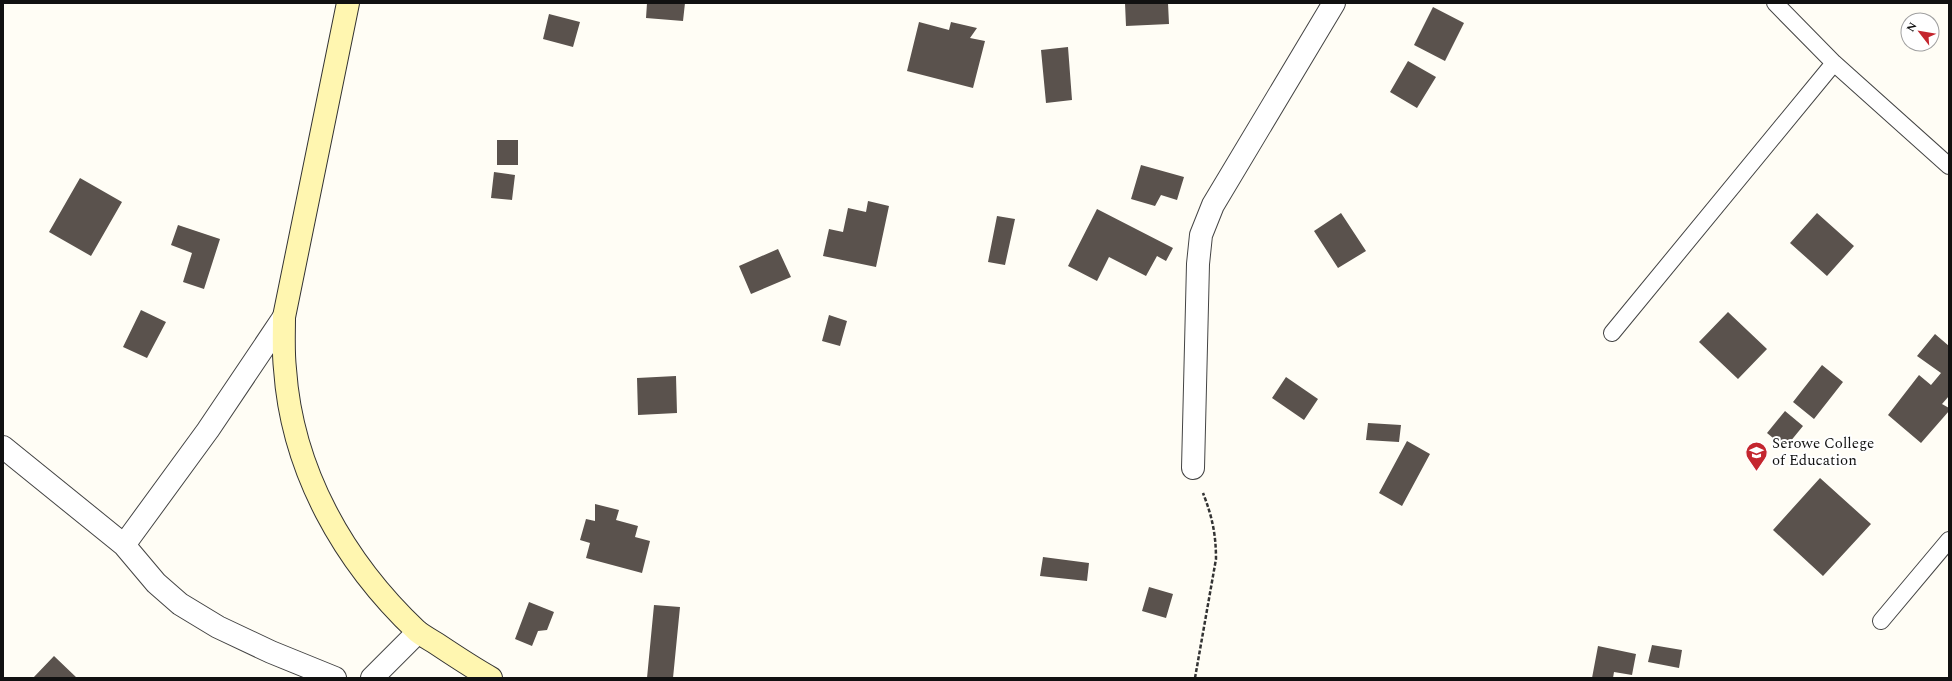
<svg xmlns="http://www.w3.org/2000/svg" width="1952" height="681" font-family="Spectral,serif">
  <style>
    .building { fill: #5a524d }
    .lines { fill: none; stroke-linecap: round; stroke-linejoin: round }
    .lane-casing { stroke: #444; stroke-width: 18 }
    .street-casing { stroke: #444; stroke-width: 24 }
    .secondary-casing { stroke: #333; stroke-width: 24 }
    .path { stroke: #333; stroke-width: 2.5; stroke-dasharray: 4 2; stroke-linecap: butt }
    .lane { stroke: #fff; stroke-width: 16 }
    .street { stroke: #fff; stroke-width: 22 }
    .secondary { stroke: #fff6b0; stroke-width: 22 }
    .labels { text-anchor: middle; stroke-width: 4; stroke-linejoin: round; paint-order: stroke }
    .poi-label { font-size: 15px; fill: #111; stroke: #fff; text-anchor: start }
  </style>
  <rect width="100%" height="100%" fill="#fffdf5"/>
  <path class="building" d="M 647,3 L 685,3 L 683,21 L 646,18 Z
    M 1125,3 L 1168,3 L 1169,24 L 1126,26 Z
    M 1433,7 L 1464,23 L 1445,61 L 1414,45 Z
    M 549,14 L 580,22 L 573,47 L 543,39 Z
    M 919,22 L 949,30 L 951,22 L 977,28 L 970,38 L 985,41 L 973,88 L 907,71 Z
    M 1068,47 L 1072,100 L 1046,103 L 1041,50 Z
    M 1408,61 L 1436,77 L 1417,108 L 1390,92 Z
    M 497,140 L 518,140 L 518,165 L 497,165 Z
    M 1141,165 L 1184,177 L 1177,200 L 1161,195 L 1155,206 L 1131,199 Z
    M 494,172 L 515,175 L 512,200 L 491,198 Z
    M 80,178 L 122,202 L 91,256 L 49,232 Z
    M 868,201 L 889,206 L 876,267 L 823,256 L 829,229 L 843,232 L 848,208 L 866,212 Z
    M 1097,209 L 1173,248 L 1166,261 L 1157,256 L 1146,276 L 1109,257 L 1097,281 L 1068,266 Z
    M 1341,213 L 1366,251 L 1338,268 L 1314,231 Z
    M 1817,213 L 1854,246 L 1827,276 L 1790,243 Z
    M 997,216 L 1015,219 L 1005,265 L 988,262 Z
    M 178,225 L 220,239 L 204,289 L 183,282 L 192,253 L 171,245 Z
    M 778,249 L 791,277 L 751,294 L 739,266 Z
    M 141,310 L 166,322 L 147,358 L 123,347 Z
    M 1728,312 L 1767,349 L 1738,379 L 1699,342 Z
    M 829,315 L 847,321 L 840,346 L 822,341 Z
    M 1935,334 L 1949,346 L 1949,396 L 1942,404 L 1949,408 L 1949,411 L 1921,443 L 1888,415 L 1919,375 L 1931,385 L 1941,373 L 1917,356 Z
    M 1822,365 L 1843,382 L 1814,419 L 1793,402 Z
    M 676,376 L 677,413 L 638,415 L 637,378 Z
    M 1286,377 L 1318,399 L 1304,420 L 1272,398 Z
    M 1785,411 L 1803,426 L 1785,448 L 1767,433 Z
    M 1368,423 L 1401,425 L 1399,442 L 1366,440 Z
    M 1407,441 L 1430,454 L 1402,506 L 1379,493 Z
    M 1820,478 L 1871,524 L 1823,576 L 1773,530 Z
    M 595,504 L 619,510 L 616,520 L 638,526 L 635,537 L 650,541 L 642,573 L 586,558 L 590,543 L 580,540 L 586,519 L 595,521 Z
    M 1043,557 L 1089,563 L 1087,581 L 1040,576 Z
    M 1149,587 L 1173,594 L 1166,618 L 1142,611 Z
    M 529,602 L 554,612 L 547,630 L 538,631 L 532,646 L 515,639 Z
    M 654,605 L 680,607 L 673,678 L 647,678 Z
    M 1652,645 L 1682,650 L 1679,668 L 1648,662 Z
    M 1598,646 L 1636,654 L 1632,675 L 1614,672 L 1613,678 L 1592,678 Z
    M 54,656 L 77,678 L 33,678 Z"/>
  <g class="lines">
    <defs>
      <path id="lane" d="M 1775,3 L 1834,63 L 1949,166
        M 1612,333 L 1834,63
        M 1881,621 L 1949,540"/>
      <path id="street" d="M 3,447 L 124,545 L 208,430 L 284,317
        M 1193,468 L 1198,264 L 1201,235 L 1213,205 L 1334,3
        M 124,545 L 156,583 L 180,604 L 218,627 L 271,652 L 335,678
        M 372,678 L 418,632"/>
      <path id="secondary" d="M 348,3 L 284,317 C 284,334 283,352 285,369 C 292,471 344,562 417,631 C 423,636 431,640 437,644 C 455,656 473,668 491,678"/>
    </defs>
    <use href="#lane" class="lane-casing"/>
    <use href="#street" class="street-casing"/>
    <use href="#secondary" class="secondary-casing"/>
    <path class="path" d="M 1195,678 L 1216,559 C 1216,534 1212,516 1203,493"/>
    <use href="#lane" class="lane"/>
    <use href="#street" class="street"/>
    <use href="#secondary" class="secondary"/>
  </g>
  <defs>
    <symbol id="university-pin" viewBox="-11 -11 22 30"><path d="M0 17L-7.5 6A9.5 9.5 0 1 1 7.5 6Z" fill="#c4262e" stroke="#fff"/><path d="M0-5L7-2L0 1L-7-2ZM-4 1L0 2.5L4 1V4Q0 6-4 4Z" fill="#fff"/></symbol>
  </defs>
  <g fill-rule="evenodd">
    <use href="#university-pin" x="1744" y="440" width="25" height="34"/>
  </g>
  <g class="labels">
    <g class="poi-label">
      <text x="1772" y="448">Serowe College<tspan x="1772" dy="17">of Education</tspan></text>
    </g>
  </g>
  <rect width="1952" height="681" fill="none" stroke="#111111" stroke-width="8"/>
  <g transform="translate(1920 32) rotate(301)"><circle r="19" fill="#ffffff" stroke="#a0a0a0"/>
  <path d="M0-3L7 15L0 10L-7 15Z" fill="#c4262e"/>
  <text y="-6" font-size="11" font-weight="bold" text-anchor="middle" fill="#111111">N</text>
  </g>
</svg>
